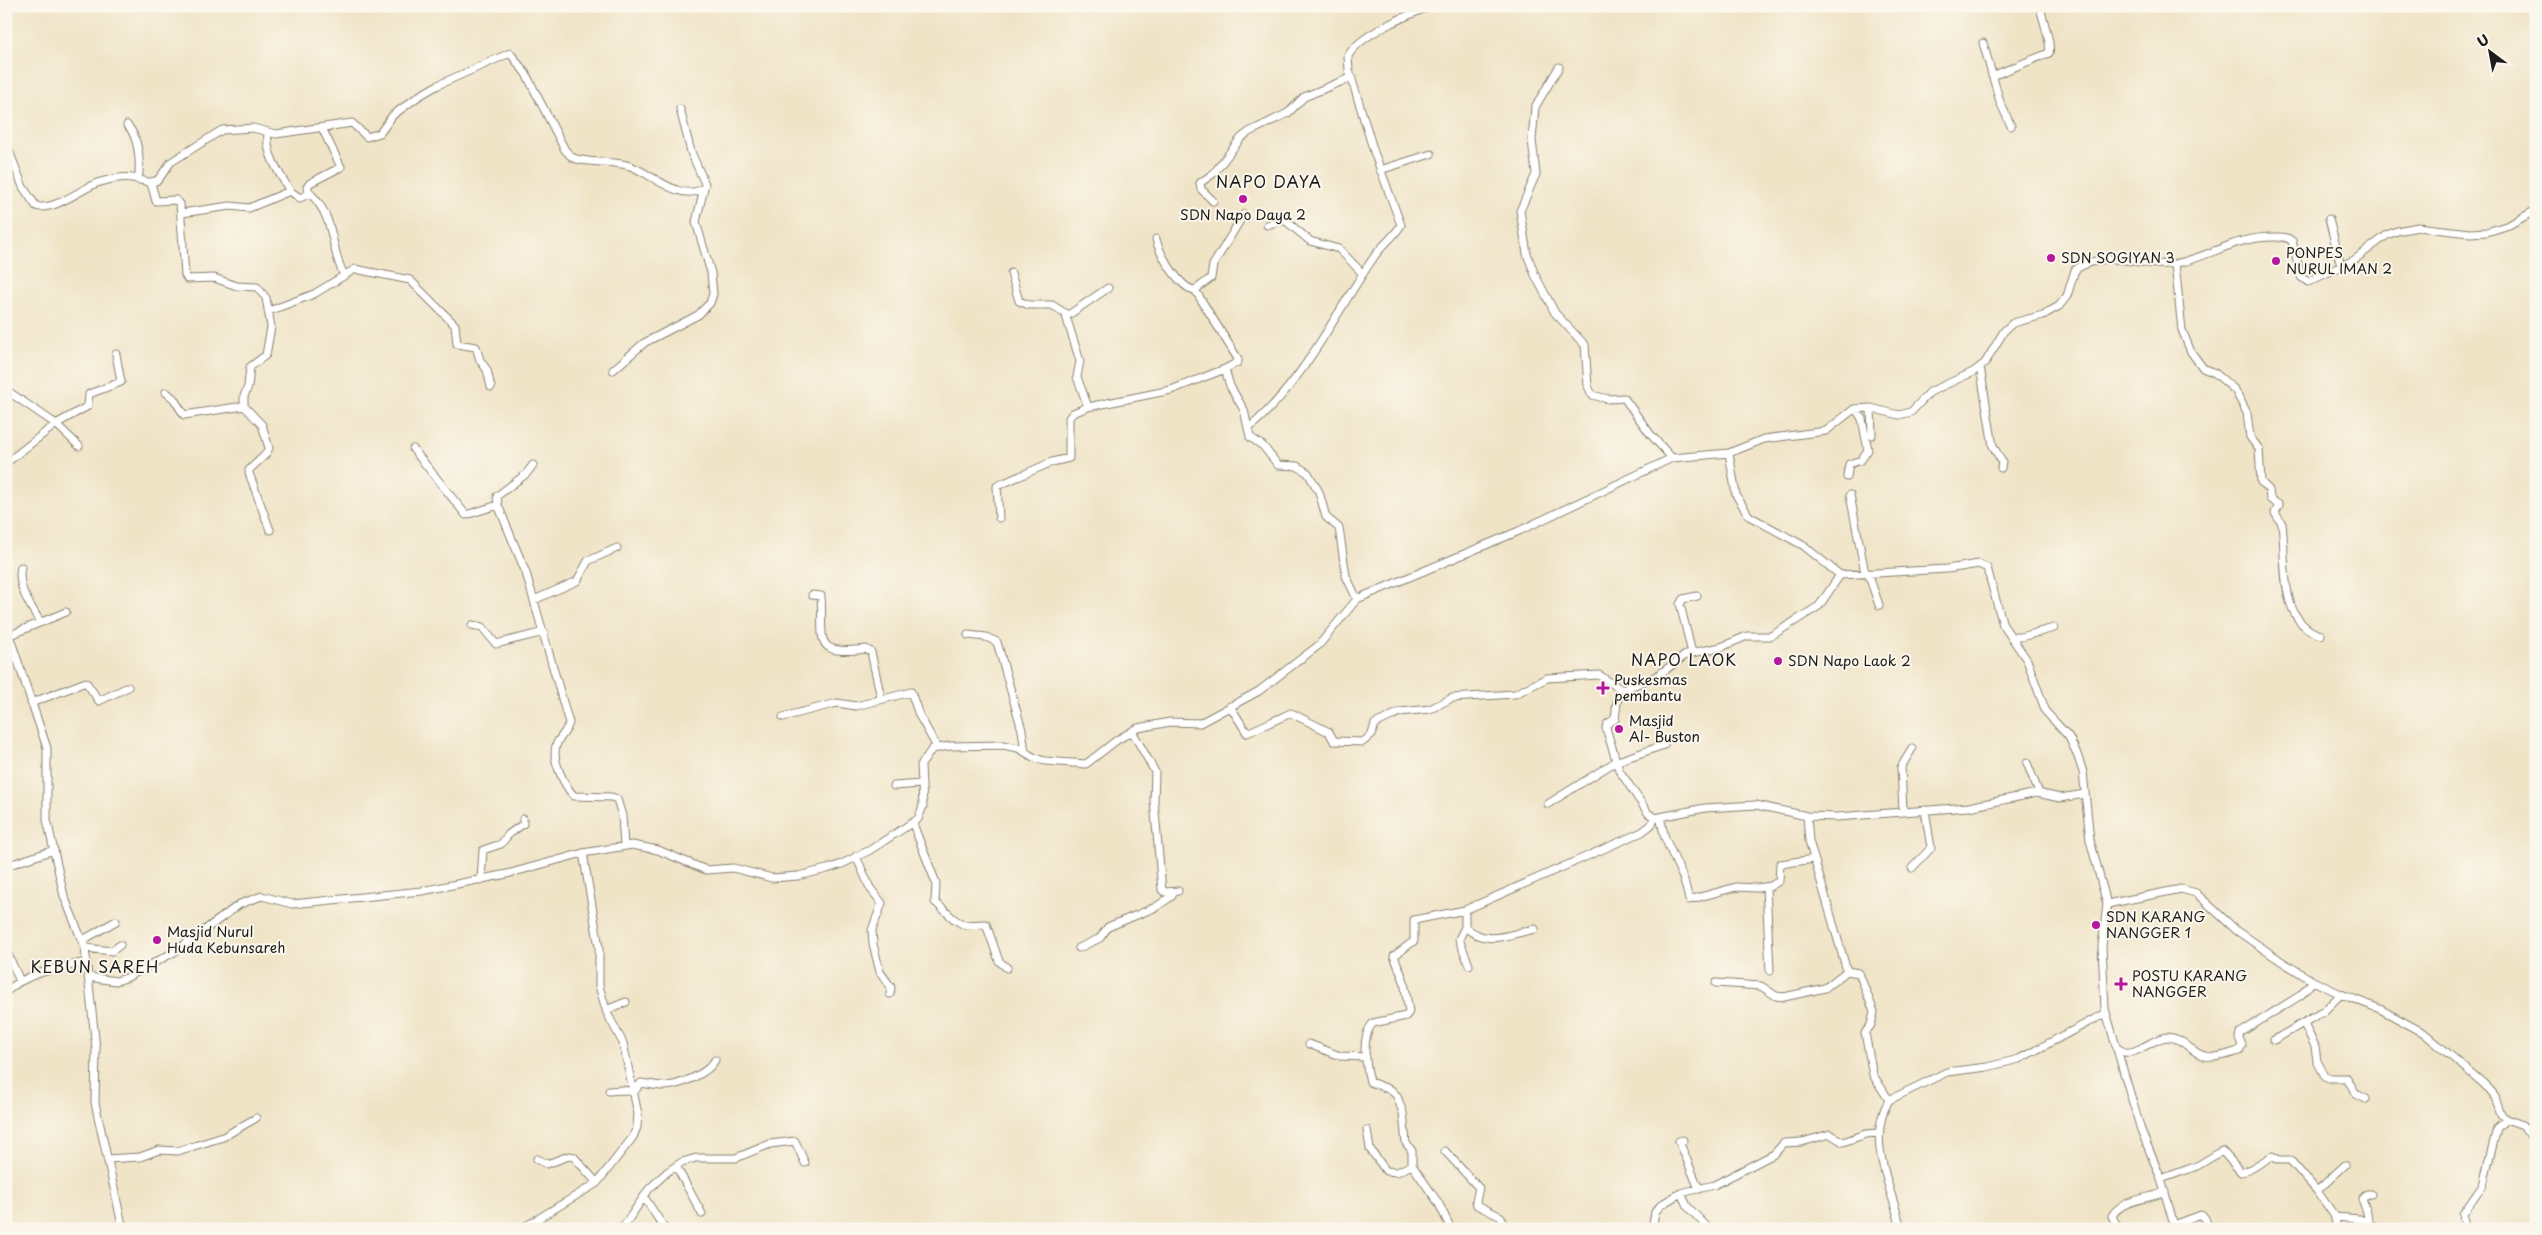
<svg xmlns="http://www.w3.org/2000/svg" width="2542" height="1235" font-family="'Playpen Sans',sans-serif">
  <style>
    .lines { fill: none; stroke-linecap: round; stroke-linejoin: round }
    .minor-casing { stroke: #868072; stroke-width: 9 }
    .minor { stroke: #fff; stroke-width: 7 }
    .poi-dot { fill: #b5179e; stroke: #fbf7ec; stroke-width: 2 }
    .labels { text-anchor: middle; stroke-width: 4; stroke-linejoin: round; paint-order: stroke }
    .poi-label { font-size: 14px; fill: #1c1c1c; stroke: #fbf7ec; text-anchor: start }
    .quarter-label { font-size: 16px; letter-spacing: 1px; fill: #1c1c1c; stroke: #fbf7ec }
  </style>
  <rect width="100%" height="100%" fill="#fbf7ec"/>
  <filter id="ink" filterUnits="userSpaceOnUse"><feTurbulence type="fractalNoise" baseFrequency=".02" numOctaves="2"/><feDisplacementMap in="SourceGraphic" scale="10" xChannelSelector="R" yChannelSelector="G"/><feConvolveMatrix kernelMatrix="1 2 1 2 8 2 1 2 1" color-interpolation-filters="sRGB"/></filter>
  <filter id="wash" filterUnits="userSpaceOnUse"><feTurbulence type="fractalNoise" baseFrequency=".0096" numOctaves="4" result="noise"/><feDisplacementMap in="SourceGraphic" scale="20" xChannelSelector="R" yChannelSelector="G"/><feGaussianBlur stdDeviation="1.12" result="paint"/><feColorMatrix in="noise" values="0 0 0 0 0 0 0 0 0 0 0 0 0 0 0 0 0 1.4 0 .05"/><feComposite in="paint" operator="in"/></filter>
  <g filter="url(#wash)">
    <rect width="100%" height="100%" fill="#f0e4c7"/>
  </g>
  <g filter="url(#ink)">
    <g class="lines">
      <defs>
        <path id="minor" d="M 1983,43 L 2000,102 L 2011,126
          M 1559,67 L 1535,107 L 1532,140 L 1536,174 L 1520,211 L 1527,254 L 1535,275 L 1555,313 L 1585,345 L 1588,386 L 1592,395 L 1608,399 L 1624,398 L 1651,435 L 1672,458
          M 1992,76 L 2049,53 C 2052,44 2042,18 2040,6
          M 127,125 C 139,136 141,165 138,180
          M 268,133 C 265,154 280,174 290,191
          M 6,143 L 23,187 L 36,206 C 52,212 82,189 97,183 C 107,180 122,176 132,178 C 143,179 146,185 158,180 L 171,162 L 222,130 L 253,128 L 276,134 L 352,123 L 367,137 L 380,133 L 393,115 L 419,96 L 438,85 L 510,53 L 526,74 L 565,150 L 573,158 C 590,164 612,160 630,166 C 653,174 680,203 704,188 L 705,184 L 691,152 L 680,109
          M 1380,170 L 1431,154
          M 151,183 L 156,201 L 176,200 L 180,204 L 185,275 L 187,279 L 214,278 L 237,286 L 257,287 L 266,298 L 271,327 L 266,355 L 250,367 L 248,387 L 244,396 L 244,406 L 262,425 L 269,448 L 265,455 L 249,470 L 249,473 L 270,530
          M 310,193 C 337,220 329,247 344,275
          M 1213,201 L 1201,189 L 1200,183 L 1214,173 L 1241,138 L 1249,132 L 1288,113 L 1304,97 L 1352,77
          M 182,213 L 230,206 L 249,208 L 290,191 L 300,198 L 310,193 L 307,187 L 310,183 L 341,167 L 322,128
          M 1244,214 L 1213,265 L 1211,278 L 1195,290 L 1238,359 L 1238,362 L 1225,369 L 1230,386 L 1244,410 L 1250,437 L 1263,446 L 1278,465 L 1297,466 L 1308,473 L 1319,492 L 1326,517 L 1339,528 L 1346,576 L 1357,599
          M 2329,219 L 2341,266
          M 1267,225 L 1279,221 L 1286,221 L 1310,241 L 1339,249 L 1363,274
          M 1156,239 C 1159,253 1180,289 1195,290
          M 2175,264 L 2182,330 L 2191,352 L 2203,368 L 2215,373 L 2235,390 L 2247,413 L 2250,437 L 2259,449 L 2261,482 L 2269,490 L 2270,499 L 2279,505 L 2275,513 L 2282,524 C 2287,560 2277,623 2321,635
          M 1011,273 L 1019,301 L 1029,305 L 1052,305 L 1065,313 L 1080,361 L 1077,377 L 1088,407
          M 269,311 L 314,294 L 355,269 L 410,280 L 455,325 L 457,344 L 476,347 L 480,360 L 487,370 L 491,387
          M 1067,316 L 1108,288
          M 1980,367 L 1993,446 L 2002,462 L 2001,468
          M 613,370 L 644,343 L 698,315 L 710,303 L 713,294 L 711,273 L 696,222 L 704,188
          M 6,390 L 56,424 L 79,446
          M 166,392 L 174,399 L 184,415 L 244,406
          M 1871,408 L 1872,435
          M 1249,428 C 1304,382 1334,315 1374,257 C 1382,245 1394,237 1401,225 L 1374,152 L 1349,70 L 1348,56 C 1360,34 1408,15 1431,6
          M 413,449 L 466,515 L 498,505 L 526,573 L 569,723 C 567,731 561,736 557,743 C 550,758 564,785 574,796 L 611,797 L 617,799 L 622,816 L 624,846
          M 1729,453 L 1736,495 L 1749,516 L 1804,546 L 1840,575 L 1947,569 L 1979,564 L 1987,568 L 2003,625 L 2027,660 L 2046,712 L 2069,737 L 2077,754 L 2083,772 L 2090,840 L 2107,904 L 2102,946 L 2105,1009 L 2141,1130 L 2161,1179 L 2175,1229
          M 6,463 L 56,424 L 88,406 L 89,394 L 121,382 L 116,354
          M 1847,477 L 1849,464 L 1861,460 L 1868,450 L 1862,419 L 1856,409
          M 1850,495 L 1865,573
          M 498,505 L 497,496 L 526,474 L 533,465
          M 999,518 L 997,486 L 1052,462 L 1069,458 L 1069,418 L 1073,413 L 1088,407 L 1171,390 L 1225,369
          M 21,567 C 16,588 31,605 40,622
          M 1868,573 L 1879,605
          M 1840,575 L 1819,606 L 1771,636 L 1747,636 L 1721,647 L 1687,654 L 1657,676 L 1622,690 L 1617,702 L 1615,719 L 1607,724 L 1606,728 L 1619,770 L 1648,813 L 1655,818 L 1705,808 L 1756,805 L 1807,816 L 1837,817 L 1969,807 L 2037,793 L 2060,798 L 2085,794
          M 812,595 L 821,596 C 824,640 811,656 866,649 L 871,652 L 881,698
          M 534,600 L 577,581 L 588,561 L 617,548
          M 472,625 L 482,627 L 496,644 L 544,632
          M 6,626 L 47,748 L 47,820 L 64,896 L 85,948 L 96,1048 L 95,1103 L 123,1229
          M 10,635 L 66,612
          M 968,635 L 986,637 L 997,642 L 1022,730 L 1025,752
          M 2011,637 L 2021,637 L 2054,628
          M 1692,653 L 1680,604 L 1683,599 L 1697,596
          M 31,703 L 86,682 L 99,701 L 128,687
          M 1230,706 L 1247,733 L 1291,713 L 1329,732 L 1334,741 L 1363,742 L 1372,734 L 1375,724 L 1400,712 L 1430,709 L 1452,698 L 1515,694 L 1547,678 L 1599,675 L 1622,690
          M 783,717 L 837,703 L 856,706 L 911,692 L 919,715 L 937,747
          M 1132,731 L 1155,772 L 1154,801 L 1162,890 L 1165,892 L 1178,891
          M 2027,763 L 2039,793
          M 894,786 L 921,784
          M 1548,804 L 1615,762 L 1664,745
          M 1903,811 L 1901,767 L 1912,749
          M 1807,816 L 1809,841 L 1847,971
          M 1660,817 L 1665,838 L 1684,880 L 1689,900 L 1736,887 L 1757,888 L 1771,886 L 1779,881 L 1780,864 L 1814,859
          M 913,824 L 936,883 L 935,902 L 954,919 L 964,925 L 986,924 L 999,961 L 1007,968
          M 856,856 L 870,888 L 882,903 L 872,930 L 873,944 L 880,972 L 891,987 L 890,994
          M 6,866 L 54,850
          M 1912,868 L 1931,848 L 1925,810
          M 481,880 L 483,850 L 501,844 L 509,834 L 523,824 L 523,819
          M 1766,887 L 1770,971
          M 2107,904 L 2181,889 L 2196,893 L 2236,930 L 2281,961 L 2313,981 L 2341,994 L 2380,1009 L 2424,1033 L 2484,1084 L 2495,1097 L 2501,1114 L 2506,1119 L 2523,1125 L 2536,1144
          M 1465,910 L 1465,927 L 1459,939 L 1469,965
          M 1465,927 C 1488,947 1508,934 1535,929
          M 83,940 L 116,921
          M 85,948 L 112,951 L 120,945
          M 1079,948 L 1100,938 L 1108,927 L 1156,907 L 1172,896 L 1173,892
          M 6,950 L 20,981
          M 88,977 L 116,981 L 126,978 L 176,951 L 240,904 L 262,896 L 292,904 L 422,891 L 507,874 L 583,853 L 632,845 L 658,850 L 706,870 L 733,868 L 772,878 L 798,876 L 827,869 L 842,864 L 870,850 L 918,819 L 923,806 L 921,765 L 932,749 L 950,746 L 1003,745 L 1018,748 L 1035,758 L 1045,761 L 1086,764 L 1117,740 L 1138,728 L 1170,722 L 1200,723 L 1259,691 L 1319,645 L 1357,599 L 1519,531 L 1672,458 L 1729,453 L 1764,439 L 1826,431 L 1854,409 L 1871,408 L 1899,415 L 1911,412 L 1930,392 L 1973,372 L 1985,363 L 2004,331 L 2013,323 L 2043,315 L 2059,306 L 2067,296 L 2075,270 C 2110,245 2147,272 2183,262 C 2216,253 2237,237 2274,237 C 2281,237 2287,236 2292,241 L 2301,277 L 2308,282 L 2354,260 L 2387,235 L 2397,231 L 2418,227 L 2470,233 L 2487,232 L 2509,225 L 2536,210
          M 1716,983 L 1761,986 L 1776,996 L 1784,997 L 1825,988 L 1847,971 L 1859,973 L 1874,1012 L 1871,1025 L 1865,1033 L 1873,1075 L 1889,1100 C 1865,1141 1892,1187 1901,1229
          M 6,992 C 27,972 59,968 87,962
          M 606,1010 L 626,1002
          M 2304,1024 L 2315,1046 L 2317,1061 L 2326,1078 L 2347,1078 L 2356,1094 L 2366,1099
          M 2274,1040 L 2324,1011 L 2341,994
          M 1309,1044 L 1340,1056 L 1366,1057
          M 2119,1049 C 2133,1061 2151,1037 2168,1037 C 2184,1038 2191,1053 2205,1056 C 2217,1059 2228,1054 2239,1051 L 2242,1045 L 2239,1038 L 2240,1033 L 2301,995 L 2313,981
          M 609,1091 L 622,1090 L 634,1092 L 641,1083 C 648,1084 657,1086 664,1086 C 679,1086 709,1073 715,1060
          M 1889,1100 L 1947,1072 L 1987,1067 L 2019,1059 L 2106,1013
          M 1367,1130 L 1370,1149 L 1386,1171 L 1397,1172 L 1412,1165 L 1439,1204 L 1451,1229
          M 1683,1140 L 1679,1141 L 1699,1189
          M 1445,1151 L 1479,1188 L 1476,1201 L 1477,1205 L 1501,1217 L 1506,1229
          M 107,1159 L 140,1157 L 159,1150 L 178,1151 L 223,1137 L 256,1118
          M 537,1159 L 547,1164 L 569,1156 L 574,1157 L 597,1183
          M 1412,1165 L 1412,1151 L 1406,1143 L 1403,1113 L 1397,1096 L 1391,1090 L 1370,1082 C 1366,1064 1360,1037 1373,1023 L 1406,1016 L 1409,1012 L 1404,981 L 1394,956 L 1414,941 L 1414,920 L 1465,910 L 1642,832 L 1651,825 L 1655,818
          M 676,1166 L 702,1214
          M 2161,1179 L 2197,1166 L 2222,1151 L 2241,1172 L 2249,1170 L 2272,1156 L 2279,1160 L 2290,1160 L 2317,1191 L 2345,1165
          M 2317,1191 L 2334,1215 L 2336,1223 L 2333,1229
          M 1681,1193 L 1687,1206 L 1709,1229
          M 644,1197 L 665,1229
          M 2335,1217 L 2360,1219 L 2378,1229
          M 2368,1221 L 2367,1212 L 2362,1199 L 2367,1194 L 2371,1194
          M 2174,1225 L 2201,1215 L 2205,1218 L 2209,1229
          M 516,1229 L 526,1226 L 597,1183 L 633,1137 L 637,1127 L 638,1114 L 623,1043 L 607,1013 L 599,986 L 599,947 L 583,853
          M 622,1229 L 649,1189 L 667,1172 L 682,1162 L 696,1158 L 736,1158 L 770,1144 L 795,1141 L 805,1163
          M 1644,1229 L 1653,1224 L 1655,1212 L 1662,1204 L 1681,1193 L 1714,1185 L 1774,1154 L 1784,1143 L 1802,1142 L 1830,1134 L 1843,1142 L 1866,1134 L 1878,1133
          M 2118,1229 L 2112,1216 C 2121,1199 2149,1199 2165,1192
          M 2465,1229 L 2463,1214 L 2483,1185 L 2497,1128 L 2506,1119"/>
      </defs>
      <use href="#minor" class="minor-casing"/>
      <use href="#minor" class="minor"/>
    </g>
  </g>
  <g class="poi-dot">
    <circle cx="1243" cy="199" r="5"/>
    <circle cx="2051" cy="258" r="5"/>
    <circle cx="2276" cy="261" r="5"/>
    <circle cx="1778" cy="661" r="5"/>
    <path d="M1600.5 680.5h5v5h5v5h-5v5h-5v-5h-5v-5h5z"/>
    <circle cx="1619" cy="729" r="5"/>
    <circle cx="2096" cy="925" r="5"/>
    <circle cx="157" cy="940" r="5"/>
    <path d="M2118.5 976.5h5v5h5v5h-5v5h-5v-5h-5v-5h5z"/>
  </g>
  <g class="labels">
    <g class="poi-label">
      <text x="1243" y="220" text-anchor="middle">SDN Napo Daya 2</text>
      <text x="2286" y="258">PONPES<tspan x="2286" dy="16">NURUL IMAN 2</tspan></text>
      <text x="2061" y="263">SDN SOGIYAN 3</text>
      <text x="1788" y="666">SDN Napo Laok 2</text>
      <text x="1614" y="685">Puskesmas<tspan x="1614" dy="16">pembantu</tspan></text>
      <text x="1629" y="726">Masjid<tspan x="1629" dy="16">Al- Buston</tspan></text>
      <text x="2106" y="922">SDN KARANG<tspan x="2106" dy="16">NANGGER 1</tspan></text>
      <text x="167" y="937">Masjid Nurul<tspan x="167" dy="16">Huda Kebunsareh</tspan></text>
      <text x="2132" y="981">POSTU KARANG<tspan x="2132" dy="16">NANGGER</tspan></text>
    </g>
    <g class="quarter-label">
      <text x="1269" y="188">NAPO DAYA</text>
      <text x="1684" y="666">NAPO LAOK</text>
      <text x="95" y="973">KEBUN SAREH</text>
    </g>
  </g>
  <rect width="2542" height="1235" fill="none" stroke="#fbf7ec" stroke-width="25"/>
  <g transform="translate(2490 52) rotate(328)" stroke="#fbf7ec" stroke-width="4" paint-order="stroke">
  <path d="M0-4L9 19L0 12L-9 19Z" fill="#1c1c1c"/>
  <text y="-8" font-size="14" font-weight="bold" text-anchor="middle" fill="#1c1c1c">U</text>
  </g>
</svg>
